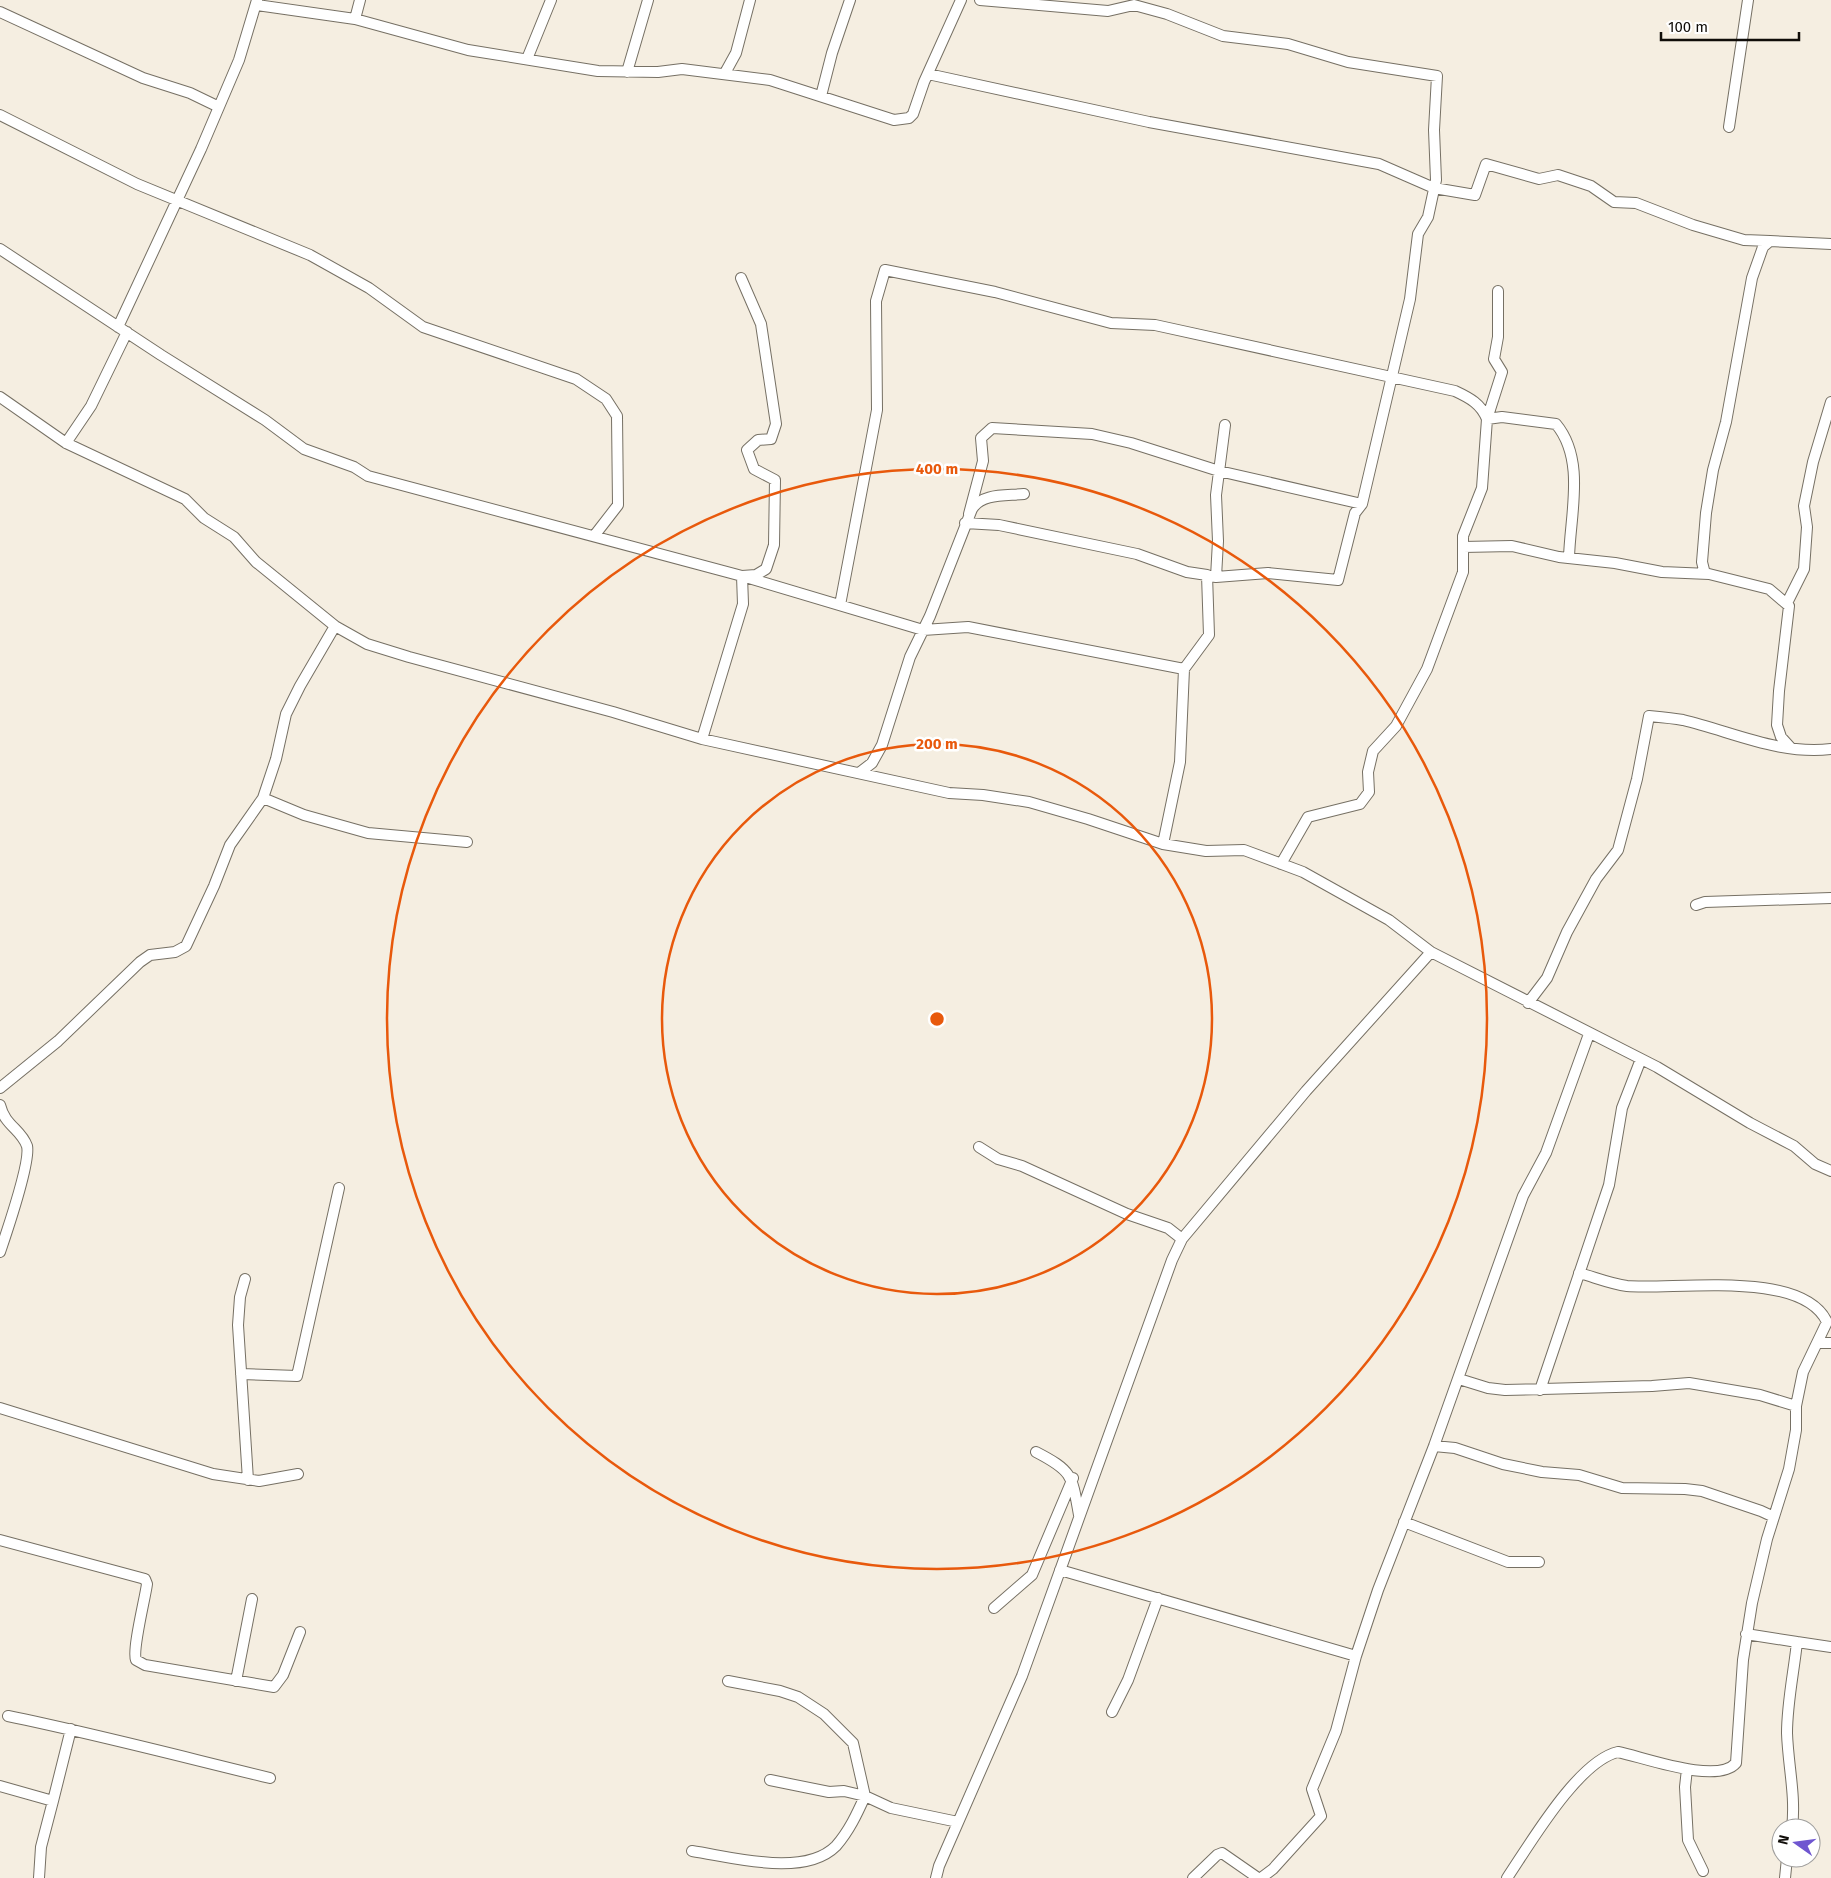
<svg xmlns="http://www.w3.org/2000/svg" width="1831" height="1878" font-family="'Fira Sans',sans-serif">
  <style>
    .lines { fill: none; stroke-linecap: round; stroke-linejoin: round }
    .minor-casing { stroke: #767064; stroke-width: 12 }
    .minor { stroke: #fff; stroke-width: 10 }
    .ring { fill: none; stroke: #e8590c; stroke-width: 2.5 }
    .centre { fill: #e8590c; stroke: #fff; stroke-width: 2.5 }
    .ring-label { font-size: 15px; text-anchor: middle; font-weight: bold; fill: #e8590c; stroke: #fff; stroke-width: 5; stroke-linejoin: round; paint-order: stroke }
  </style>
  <rect width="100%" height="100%" fill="#f5eee1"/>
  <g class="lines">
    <defs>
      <path id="minor" d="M 980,0 L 1108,11 L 1134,5 L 1167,14 L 1223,36 L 1288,44 L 1348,62 L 1437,76 L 1434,130 L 1436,180 L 1428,217 L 1418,234 L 1410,299 L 1362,504 L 1355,513 L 1338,580 L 1268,573 L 1216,577
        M 257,5 L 355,19 L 468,50 L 598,71 L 658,72 L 682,69 L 770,80 L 894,120 L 909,118 L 913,114 L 924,82 L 961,0
        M 0,12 L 143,78 L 190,93 L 219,107
        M 355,19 L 360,0
        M 527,59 L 551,0
        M 627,72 L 648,0
        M 725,73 L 736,53 L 750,0
        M 928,74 L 1149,122 L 1379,164 L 1434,188 L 1475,195 L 1486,164 L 1539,179 L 1558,175 L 1591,186 L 1614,202 L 1636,203 L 1693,225 L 1744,240 L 1770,241
        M 821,96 L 832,53 L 850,0
        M 0,115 L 137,184 L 310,255 L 369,288 L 423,327 L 576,379 L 606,399 L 617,416 L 618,505 L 594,536
        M 1729,127 L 1748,0
        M 0,249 L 161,355 L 265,420 L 304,449 L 354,467 L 368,476 L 742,576 L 923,630 L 968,627 L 1184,669 L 1180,762 L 1163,844
        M 118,327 L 201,149 L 239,60 L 257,0
        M 0,397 L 66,443 L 185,499 L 204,518 L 234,537 L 256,562 L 335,626 L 300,686 L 286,714 L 276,759 L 263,798 L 230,845 L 214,886 L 186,946 L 175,952 L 150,955 L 140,962 L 58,1041 L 0,1088
        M 66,443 L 91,406 L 127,332
        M 969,514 L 983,461 L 981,438 L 992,428 L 1092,434 L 1131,443 L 1219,471 L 1362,504
        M 965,523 L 999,525 L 1137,554 L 1187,572 L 1207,575 L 1209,635 L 1184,669
        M 1463,547 L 1512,546 L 1559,557 L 1615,563 L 1662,572 L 1709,574 L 1769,589 L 1789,606 L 1779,691 L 1777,725 L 1781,737 L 1791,748
        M 1705,574 L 1702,562 L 1706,513 L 1713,470 L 1726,422 L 1752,278 L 1763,247 L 1770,241 L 1831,244
        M 1210,576 L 1216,577 L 1218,541 L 1216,495 L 1225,425
        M 1787,603 L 1804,569 L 1807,527 L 1804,506 L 1813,462 L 1831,402
        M 840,605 L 877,410 L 876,301 L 885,270 L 995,292 L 1111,323 L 1155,325 L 1455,391 C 1470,398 1481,404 1487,419 L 1502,417 L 1556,424 C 1586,460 1570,515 1569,558
        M 335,626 L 367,644 L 409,657 L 613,712 L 702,739 L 949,793 L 983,795 L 1029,802 L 1088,819 L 1163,844 L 1206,851 L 1244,850 L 1303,872 L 1389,920 L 1431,952 L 1657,1067 L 1750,1123 L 1794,1146 L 1815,1164 L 1831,1171
        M 702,739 L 743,604 L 742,576 L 756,575 L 766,569 L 774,545 L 775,480 L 754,469 L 747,450 L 758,440 L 771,439 L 776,424 L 761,324 L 741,278
        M 859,773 L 872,763 L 882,745 L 910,657 L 930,616 L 972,509 C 982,493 1006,496 1024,494
        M 263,798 L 304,815 L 368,833 L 467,842
        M 1281,864 L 1308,817 L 1360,804 L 1369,792 L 1368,772 L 1373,751 L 1396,726 L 1427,669 L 1463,572 L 1463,536 L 1482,488 L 1487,419 L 1502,372 L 1494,359 L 1498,337 L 1498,291
        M 1696,905 L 1705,902 L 1831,898
        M 1528,1003 L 1547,978 L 1567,932 L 1596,879 L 1618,850 L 1637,779 L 1649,716 C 1660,717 1672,718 1683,720 C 1733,732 1779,755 1831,749
        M 0,1105 C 5,1126 21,1129 27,1146 C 31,1162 6,1234 0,1252
        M 979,1147 L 998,1159 L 1022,1166 L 1127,1214 L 1168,1228 L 1182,1239
        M 245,1279 L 240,1297 L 238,1325 L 248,1480
        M 1817,1343 L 1831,1343
        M 241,1374 L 297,1376 L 339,1188
        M 1459,1379 L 1488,1388 L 1505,1390 L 1652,1386 L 1689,1383 L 1760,1395 L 1796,1406
        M 1540,1390 L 1609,1185 L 1622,1108 L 1641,1059
        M 0,1408 L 213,1474 L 259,1481 L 298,1474
        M 1434,1446 L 1455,1448 L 1503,1464 L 1542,1472 L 1579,1475 L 1622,1488 L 1685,1489 L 1702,1491 L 1761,1511 L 1774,1517
        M 1036,1452 C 1073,1471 1072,1476 1079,1515
        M 1404,1522 L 1508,1562 L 1539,1562
        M 0,1540 L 145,1579 L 147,1584 C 145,1599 132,1650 136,1660 L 145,1665 L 274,1687 L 283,1675 L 300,1632
        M 1060,1570 L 1356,1656 L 1378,1590 L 1434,1446 L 1523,1196 L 1546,1153 L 1589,1034
        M 994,1608 L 1032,1575 L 1073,1478
        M 1746,1634 L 1797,1642 C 1794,1671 1787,1703 1787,1733 C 1788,1765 1796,1796 1792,1828
        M 1797,1642 L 1831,1647
        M 236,1681 L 252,1599
        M 728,1681 L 780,1691 L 798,1697 L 824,1714 L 853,1743 L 865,1796 L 891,1808 L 958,1822
        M 1112,1712 L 1128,1680 L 1158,1598
        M 8,1716 C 96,1734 183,1757 270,1778
        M 1687,1769 L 1685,1787 L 1688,1840 L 1703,1871
        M 0,1786 L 53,1801 L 41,1847 L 39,1878
        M 53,1801 L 71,1729
        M 692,1851 C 733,1857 804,1878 836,1846 C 849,1831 857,1814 865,1796 L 844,1791 L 829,1792 L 770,1780
        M 936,1878 L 939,1866 L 1022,1676 L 1172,1260 L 1182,1239 L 1306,1091 L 1431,952
        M 1193,1878 L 1217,1855 L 1222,1853 L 1258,1878
        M 1261,1878 L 1273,1869 L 1321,1816 L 1312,1789 L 1336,1731 L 1356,1656
        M 1507,1878 C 1530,1844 1578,1761 1618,1752 C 1643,1757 1717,1785 1736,1763 L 1743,1660 L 1752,1603 L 1767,1539 L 1789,1469 L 1796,1430 L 1796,1406 L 1803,1372 L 1827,1322 C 1802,1269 1675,1290 1627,1286 C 1611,1284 1594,1277 1579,1273
        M 1785,1878 L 1787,1858"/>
    </defs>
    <use href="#minor" class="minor-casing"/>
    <use href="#minor" class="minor"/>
  </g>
  <g class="ring">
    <circle cx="937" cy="1019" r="275"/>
    <circle cx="937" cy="1019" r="550"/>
  </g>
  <circle cx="937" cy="1019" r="8" class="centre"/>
  <g class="ring-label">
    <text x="937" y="474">400 m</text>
    <text x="937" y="749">200 m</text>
  </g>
  <g transform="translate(1796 1843) rotate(284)"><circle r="24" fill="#ffffff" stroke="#9f9e9d"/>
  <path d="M0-4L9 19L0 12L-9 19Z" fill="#6f56d0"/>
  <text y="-8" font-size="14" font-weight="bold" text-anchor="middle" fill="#100d09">N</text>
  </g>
  <path d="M1661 32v8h138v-8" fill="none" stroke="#100d09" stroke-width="2.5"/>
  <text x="1668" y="32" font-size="15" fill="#100d09" stroke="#ffffff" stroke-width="4" paint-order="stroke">100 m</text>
</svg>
